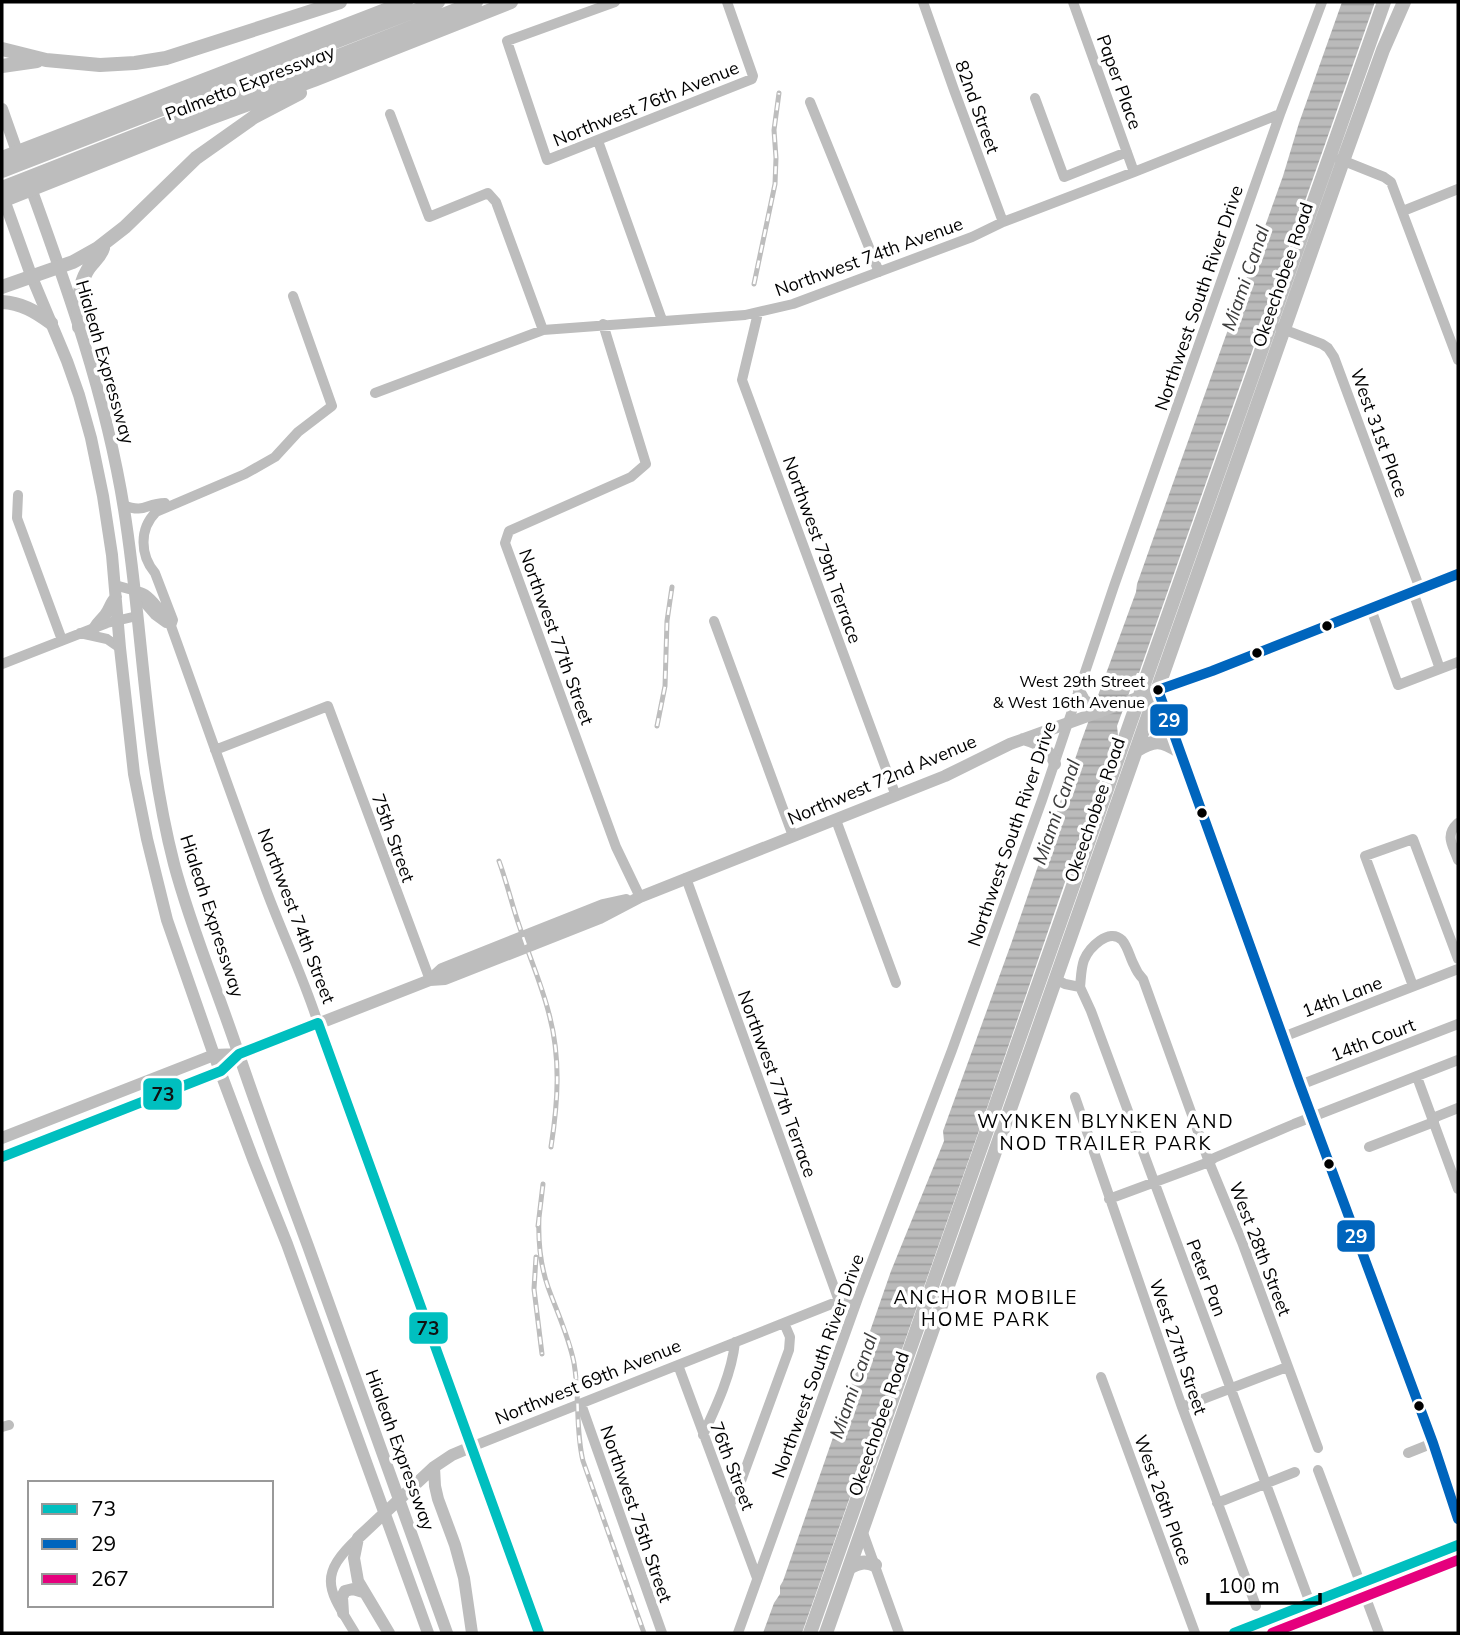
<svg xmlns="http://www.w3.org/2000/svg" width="1460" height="1635" font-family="Mulish,sans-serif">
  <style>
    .water { fill: url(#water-rules) }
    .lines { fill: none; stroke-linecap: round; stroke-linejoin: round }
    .minor { stroke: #bdbdbd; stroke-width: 10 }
    .major { stroke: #bdbdbd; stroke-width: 12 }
    .highway { stroke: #bdbdbd; stroke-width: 14 }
    .rail-casing { stroke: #bdbdbd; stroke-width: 5 }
    .rail { stroke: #fff; stroke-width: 2.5; stroke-dasharray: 8; stroke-linecap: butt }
    .bus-1-casing { stroke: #fff; stroke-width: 16 }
    .bus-2-casing { stroke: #fff; stroke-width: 16 }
    .bus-3-casing { stroke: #fff; stroke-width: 16 }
    .bus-1 { stroke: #00bfbf; stroke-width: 10 }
    .bus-2 { stroke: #0065bd; stroke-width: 10 }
    .bus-3 { stroke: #e5007d; stroke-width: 10 }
    .bus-dot { fill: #000; stroke: #fff; stroke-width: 2.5 }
    .labels { text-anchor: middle; stroke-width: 7; stroke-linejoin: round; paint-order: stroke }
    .bus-label { font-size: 16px; fill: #000; stroke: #fff; text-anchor: end }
    .street-label { font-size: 18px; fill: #000; stroke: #fff }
    .water-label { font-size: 19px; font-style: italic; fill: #3d3d3d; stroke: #fff }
    .neighbourhood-label { font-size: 19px; letter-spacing: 2px; fill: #000; stroke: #fff }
    .line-badge { stroke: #fff; stroke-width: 2.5 }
    .badge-label { font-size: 19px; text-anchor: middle; font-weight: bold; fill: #fff }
    .pale-badge-label { font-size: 19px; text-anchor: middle; font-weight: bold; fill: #111 }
  </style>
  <defs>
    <pattern id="water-rules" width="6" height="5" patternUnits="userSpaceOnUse" patternTransform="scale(1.75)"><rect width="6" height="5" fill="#bababa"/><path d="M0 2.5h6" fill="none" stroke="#9e9e9e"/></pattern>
  </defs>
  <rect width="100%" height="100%" fill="#fff"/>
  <path class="water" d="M 1342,2 L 1375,2 L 1139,673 L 1137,673 L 1135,677 L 1117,726 L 1118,735 L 1112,746 L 987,1108 L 802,1633 L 763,1633 L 774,1603 L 780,1594 L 780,1586 L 783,1581 L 891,1271 L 944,1141 L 943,1131 L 1011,944 L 1082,739 L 1136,592 L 1137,584 L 1153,539 L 1283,176 L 1299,123 Z"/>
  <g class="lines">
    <path class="minor" d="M 615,2 L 507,41 L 547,160 L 752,79 L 753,76 L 727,2
      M 923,2 L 954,90 L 1003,222
      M 1073,2 L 1134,172
      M 1035,98 L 1064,177 L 1127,152
      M 810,102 L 879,272
      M 390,114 L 429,217 L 488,193 L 496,202 L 543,330
      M 598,141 L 662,320
      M 1339,159 L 1384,177 L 1391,182 L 1458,360
      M 1403,211 L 1458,189
      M 293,296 L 332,406 L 298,432 L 275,457 L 245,474 L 156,512 C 139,529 140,555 155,573 L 173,620 L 171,626 C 202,712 232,798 264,884 C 281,931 303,976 318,1023
      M 758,313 L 742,380 L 896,796
      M 603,324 L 646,464 L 631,477 L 509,531 L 505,543 L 616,847 L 640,897
      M 1280,328 L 1322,344 L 1328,348 L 1334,357 L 1420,589
      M 375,393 L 543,330 L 745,315 L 793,304 L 972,237 L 1003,222 L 1134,172 L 1280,114
      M 18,495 L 17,518 L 62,640
      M 123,505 C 146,514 145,503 165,503
      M 115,585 C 123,588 136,590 143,593 C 152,597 164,615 169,623
      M 135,592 L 155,615 L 166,623
      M 1413,592 L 1440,669
      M 1371,609 L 1398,685 L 1458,662
      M 714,621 L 793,836
      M 80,633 L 107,639 L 120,648
      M 2,664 L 107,623 L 137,616
      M 1158,690 L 1300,1085 L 1433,1443 L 1458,1519
      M 215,750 L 328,706 L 430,980
      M 836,820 L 896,983
      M 1458,823 C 1444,836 1453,845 1458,860
      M 686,878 L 839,1301
      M 1057,980 L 1065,984 L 1080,987
      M 1413,986 L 1365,856 L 1413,839 L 1458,959
      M 1080,987 L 1091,1011 L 1310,1603
      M 1080,987 C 1081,978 1081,968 1084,960 C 1089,948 1109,927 1122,940 C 1128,947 1130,958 1134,965 C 1136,970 1139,975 1143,979 L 1209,1162 L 1242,1242 L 1318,1448
      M 1283,1037 L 1458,969
      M 1417,1077 L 1458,1189
      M 1300,1085 L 1458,1024
      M 1075,1097 L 1182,1407 L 1256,1606
      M 1433,1118 L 1458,1108
      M 1369,1147 L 1434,1122
      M 1109,1199 L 1209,1162 L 1214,1158 L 1294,1124 L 1458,1060
      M 678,1365 L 757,1578
      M 1101,1377 L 1195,1633
      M 581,1404 L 662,1633
      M 1182,1407 L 1287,1367
      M 2,1427 L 9,1425
      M 703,1435 C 716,1407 732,1373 735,1342
      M 471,1447 L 839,1301 L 858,1298
      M 1408,1453 L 1433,1443
      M 1318,1470 L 1379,1633
      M 1217,1503 L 1295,1472
      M 730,1504 L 737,1492 L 789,1350 L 790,1337 L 784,1323
      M 862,1530 L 899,1633
      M 355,1633 C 329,1590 316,1577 358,1538
      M 738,1633 L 858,1298 L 952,1050 L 1042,800 L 1114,586 L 1280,114 L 1322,2"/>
    <path class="major" d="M 2,109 L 20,160
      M 28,180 C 67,287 106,396 124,509 C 143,627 144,748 174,864 C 191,928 217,989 238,1052 C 260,1117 284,1181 308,1246 C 355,1375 401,1504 447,1633
      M 2,194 L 31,275 L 67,361 L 79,395 L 91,438 L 103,496 L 112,555 L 120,648 L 134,774 L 147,839 L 167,920 L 214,1055 L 253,1159 L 287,1244 L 428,1633
      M 95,627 C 98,622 101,620 105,615 C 110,609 110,603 116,597
      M 1079,691 L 1084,700 L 1100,712
      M 1023,739 C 1039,744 1049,747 1055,764
      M 430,980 L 445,979 L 600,918 L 640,897 L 945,776 L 1010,744 L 1212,671 L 1458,574
      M 318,1023 L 539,1633
      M 2,1138 L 214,1055 L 239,1054 L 251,1050 L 430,980 L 442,969 L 603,905 L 626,900
      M 2,1157 L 221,1071 L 239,1054
      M 434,1467 L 435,1486 L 438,1499 L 455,1545 L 464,1578 L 472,1633
      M 343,1613 L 342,1597 L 345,1591 L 353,1589 L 363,1592
      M 389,1633 L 358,1581 L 354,1558 L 358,1538 L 434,1467 L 452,1455 L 471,1447
      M 1234,1633 L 1458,1545"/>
    <path class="highway" d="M 2,49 L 46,60 L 100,65 L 135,63 L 166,58 L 340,2
      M 2,66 L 37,61
      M 2,158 L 406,2
      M 2,171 L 438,2
      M 2,188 L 476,2
      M 2,201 L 208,119 L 314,80 L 511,2
      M 2,287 L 73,262 L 98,248 L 125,227 L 196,158 L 254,117 L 300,93
      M 2,302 C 21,303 35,311 51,323
      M 79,327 C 79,308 77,288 87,271 C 92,262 100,258 103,248
      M 1137,750 C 1155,739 1161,740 1179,751
      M 849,1568 C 859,1562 865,1561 875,1565
      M 810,1633 L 1384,2
      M 826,1633 L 1343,161 L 1383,50 L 1404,2"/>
    <defs>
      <path id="rail" d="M 754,284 L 775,184 L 776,158 L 774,130 L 779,93
        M 657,726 L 665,686 L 667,621 L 672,587
        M 499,861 C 507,883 512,905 520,928 C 529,956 542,985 549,1014 C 561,1058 558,1102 551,1147
        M 539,1217 C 538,1241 540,1264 548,1287 C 557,1312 569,1337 574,1363 C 580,1396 575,1428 583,1461 L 644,1633
        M 538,1226 L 543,1184
        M 536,1257 L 534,1289 L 542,1354"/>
    </defs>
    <use href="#rail" class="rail-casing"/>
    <use href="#rail" class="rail"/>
    <defs>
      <path id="bus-1" d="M 318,1023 L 539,1633
        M 2,1157 L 221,1071 L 239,1054 L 318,1023
        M 1234,1633 L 1458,1545"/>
      <path id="bus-2" d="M 1458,574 L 1212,671 L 1158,690 L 1300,1085 L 1433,1443 L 1458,1519"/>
      <path id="bus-3" d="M 1272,1633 L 1458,1560"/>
    </defs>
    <use href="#bus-1" class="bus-1-casing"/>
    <use href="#bus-2" class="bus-2-casing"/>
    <use href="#bus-3" class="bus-3-casing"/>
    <use href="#bus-1" class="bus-1"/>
    <use href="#bus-2" class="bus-2"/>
    <use href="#bus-3" class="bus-3"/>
  </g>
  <g class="bus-dot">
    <circle cx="1327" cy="626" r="6"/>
    <circle cx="1257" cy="653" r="6"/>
    <circle cx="1158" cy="690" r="6"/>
    <circle cx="1202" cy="813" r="6"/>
    <circle cx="1329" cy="1164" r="6"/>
    <circle cx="1419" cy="1406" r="6"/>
  </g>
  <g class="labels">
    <g class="bus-label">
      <text x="1145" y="687">West 29th Street<tspan x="1145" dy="21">&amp; West 16th Avenue</tspan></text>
    </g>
    <g class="street-label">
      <text transform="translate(1119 82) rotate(70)" y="6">Paper Place</text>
      <text transform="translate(250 83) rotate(-21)" y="6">Palmetto Expressway</text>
      <text transform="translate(646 104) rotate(-22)" y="6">Northwest 76th Avenue</text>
      <text transform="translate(977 107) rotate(70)" y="6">82nd Street</text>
      <text transform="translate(869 257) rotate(-20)" y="6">Northwest 74th Avenue</text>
      <text transform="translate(1283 275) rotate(-71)" y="6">Okeechobee Road</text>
      <text transform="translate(1199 298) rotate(-71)" y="6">Northwest South River Drive</text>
      <text transform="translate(105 362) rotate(74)" y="6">Hialeah Expressway</text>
      <text transform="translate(1379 433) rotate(70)" y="6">West 31st Place</text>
      <text transform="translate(822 550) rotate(70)" y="6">Northwest 79th Terrace</text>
      <text transform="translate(556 637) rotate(70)" y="6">Northwest 77th Street</text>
      <text transform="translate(882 780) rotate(-23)" y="6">Northwest 72nd Avenue</text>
      <text transform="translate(1095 810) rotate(-71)" y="6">Okeechobee Road</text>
      <text transform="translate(1012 834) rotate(-71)" y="6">Northwest South River Drive</text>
      <text transform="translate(393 838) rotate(70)" y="6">75th Street</text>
      <text transform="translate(212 916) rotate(72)" y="6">Hialeah Expressway</text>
      <text transform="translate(296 916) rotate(69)" y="6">Northwest 74th Street</text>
      <text transform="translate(1342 997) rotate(-21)" y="6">14th Lane</text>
      <text transform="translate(1373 1040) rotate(-21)" y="6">14th Court</text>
      <text transform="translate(777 1084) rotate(70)" y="6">Northwest 77th Terrace</text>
      <text transform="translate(1260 1249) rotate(69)" y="6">West 28th Street</text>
      <text transform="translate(1206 1278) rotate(69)" y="6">Peter Pan</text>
      <text transform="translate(1178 1347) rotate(71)" y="6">West 27th Street</text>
      <text transform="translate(818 1366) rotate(-70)" y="6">Northwest South River Drive</text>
      <text transform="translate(588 1382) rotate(-22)" y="6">Northwest 69th Avenue</text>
      <text transform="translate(879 1424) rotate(-71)" y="6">Okeechobee Road</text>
      <text transform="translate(400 1450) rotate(70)" y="6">Hialeah Expressway</text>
      <text transform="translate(732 1466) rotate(69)" y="6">76th Street</text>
      <text transform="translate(1163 1500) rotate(70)" y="6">West 26th Place</text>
      <text transform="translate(636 1514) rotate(71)" y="6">Northwest 75th Street</text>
    </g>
    <g class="water-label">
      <text transform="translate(1245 278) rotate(-71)" y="7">Miami Canal</text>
      <text transform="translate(1056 812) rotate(-71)" y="7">Miami Canal</text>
      <text transform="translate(853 1386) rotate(-71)" y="7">Miami Canal</text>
    </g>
    <g class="neighbourhood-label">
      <text x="1106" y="1128">WYNKEN BLYNKEN AND<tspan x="1106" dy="22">NOD TRAILER PARK</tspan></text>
      <text x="986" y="1304">ANCHOR MOBILE<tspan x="986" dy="22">HOME PARK</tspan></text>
    </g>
  </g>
  <g class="line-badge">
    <rect x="1149" y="703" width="40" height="34" rx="7" fill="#0065bd"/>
    <rect x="142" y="1077" width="41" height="34" rx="7" fill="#00bfbf"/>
    <rect x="1336" y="1219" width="40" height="34" rx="7" fill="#0065bd"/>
    <rect x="408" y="1311" width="41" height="34" rx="7" fill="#00bfbf"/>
  </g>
  <g class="badge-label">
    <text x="1169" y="727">29</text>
    <text x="1356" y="1243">29</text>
  </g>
  <g class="pale-badge-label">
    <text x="163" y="1101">73</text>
    <text x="428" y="1335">73</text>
  </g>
  <rect width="1460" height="1635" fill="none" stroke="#000000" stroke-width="7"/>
  <rect x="28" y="1481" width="245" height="126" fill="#ffffff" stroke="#999999" stroke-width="2"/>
  <rect x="42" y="1504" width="35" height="10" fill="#00bfbf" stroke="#999999" stroke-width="2"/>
  <text x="91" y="1516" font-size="21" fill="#000000">73</text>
  <rect x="42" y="1539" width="35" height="10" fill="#0065bd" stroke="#999999" stroke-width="2"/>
  <text x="91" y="1551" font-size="21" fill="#000000">29</text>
  <rect x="42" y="1574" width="35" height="10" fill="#e5007d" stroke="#999999" stroke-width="2"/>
  <text x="91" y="1586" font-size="21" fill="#000000">267</text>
  <path d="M1208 1593v10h112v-10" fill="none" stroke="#000000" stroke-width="3.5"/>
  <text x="1218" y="1593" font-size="21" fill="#000000" stroke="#ffffff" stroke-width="5" paint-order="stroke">100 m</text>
</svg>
